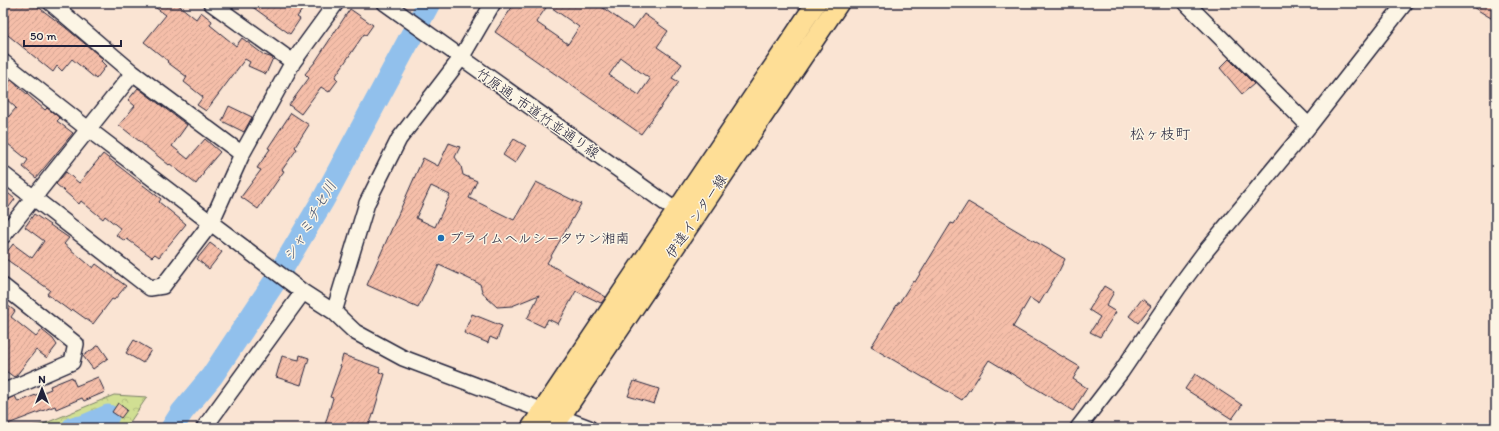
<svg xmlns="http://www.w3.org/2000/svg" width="1499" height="431" font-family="Itim,'Klee One',sans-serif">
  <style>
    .park { fill: url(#park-crowns); stroke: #7a8067 }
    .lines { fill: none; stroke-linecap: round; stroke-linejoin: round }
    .river { stroke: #91c0ec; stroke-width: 23 }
    .building { fill: url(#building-hatch); stroke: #22223b; fill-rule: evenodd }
    .minor-casing { stroke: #22223b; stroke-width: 18 }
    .major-casing { stroke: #22223b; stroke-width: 22 }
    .minor { stroke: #fcf5e5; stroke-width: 15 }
    .major { stroke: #fede96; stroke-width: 19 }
    .poi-dot { fill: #1f6fb2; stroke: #fcf5e5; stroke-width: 1.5 }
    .labels { text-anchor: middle; stroke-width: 3; stroke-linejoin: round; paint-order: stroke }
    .street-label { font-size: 14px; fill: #22223b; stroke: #fcf5e5 }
    .poi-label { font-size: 14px; fill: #22223b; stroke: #fcf5e5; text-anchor: start }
    .neighbourhood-label { font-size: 15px; fill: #22223b; stroke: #fcf5e5 }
    .water-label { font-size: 15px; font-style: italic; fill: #435170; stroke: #fcf5e5 }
  </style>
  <defs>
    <pattern id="park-crowns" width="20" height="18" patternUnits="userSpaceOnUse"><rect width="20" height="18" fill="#d1df93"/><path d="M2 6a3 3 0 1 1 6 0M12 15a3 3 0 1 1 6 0" fill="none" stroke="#b3bf80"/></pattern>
    <pattern id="building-hatch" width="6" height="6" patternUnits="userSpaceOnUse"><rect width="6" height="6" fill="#f5bea9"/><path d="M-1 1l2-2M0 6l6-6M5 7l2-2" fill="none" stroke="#d2a392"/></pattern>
  </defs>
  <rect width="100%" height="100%" fill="#fae4d3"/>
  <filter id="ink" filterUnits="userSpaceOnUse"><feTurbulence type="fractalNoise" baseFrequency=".025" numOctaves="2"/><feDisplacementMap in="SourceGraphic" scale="8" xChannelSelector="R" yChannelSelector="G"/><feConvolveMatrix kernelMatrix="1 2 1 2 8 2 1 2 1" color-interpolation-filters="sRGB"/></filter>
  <g filter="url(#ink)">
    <path class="park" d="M 114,395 L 147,397 L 126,428 L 24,428 L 41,425 Z"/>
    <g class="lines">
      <path class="river" d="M 73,428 L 82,427 L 108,416
        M 172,428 L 182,412 L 212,376 L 273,284 L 323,200 L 429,3"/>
    </g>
    <path class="building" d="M 3,3 L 33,3 L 66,28 L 103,59 L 101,61 L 106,66 L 96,79 L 72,59 L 62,71 L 57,66 L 53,72 L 3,31 Z
      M 149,3 L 176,3 L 196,19 L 201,12 L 212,21 L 210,25 L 236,46 L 242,38 L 264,55 L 273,58 L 266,74 L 248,66 L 250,62 L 245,59 L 206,111 L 197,105 L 203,97 L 184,82 L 187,77 L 167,62 L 168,61 L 144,42 L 166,15 Z
      M 247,3 L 307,3 L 297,17 L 300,19 L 290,34 Z
      M 515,3 L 596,3 L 633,29 L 644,14 L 668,31 L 657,47 L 682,64 L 672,78 L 679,82 L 641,134 L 495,32 ZM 548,5 L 579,27 L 568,44 L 536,22 ZM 621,58 L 650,79 L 639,95 L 609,75 Z
      M 1466,3 L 1496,3 L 1496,21 Z
      M 350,9 L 373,25 L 366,35 L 364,34 L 335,77 L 338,80 L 329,92 L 321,87 L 301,114 L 289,105 L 309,78 L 305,74 L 315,62 Z
      M 1229,59 L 1254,84 L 1242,94 L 1220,68 Z
      M 11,80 L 45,110 L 47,108 L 60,118 L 57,121 L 73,133 L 36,178 L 23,167 L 28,160 L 3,140 L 3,123 L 16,108 L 3,96 L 3,90 Z
      M 138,88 L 187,125 L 172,146 L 188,159 L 205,139 L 220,152 L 203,172 L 204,173 L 196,184 L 170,164 L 169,165 L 119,125 L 135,106 L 128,100 Z
      M 229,106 L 252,117 L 244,132 L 222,121 Z
      M 291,113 L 309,125 L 295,147 L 297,149 L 282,170 L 284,171 L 258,209 L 241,197 L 261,170 L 257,168 L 270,149 L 268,148 Z
      M 514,139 L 526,146 L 515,163 L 503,155 Z
      M 449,143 L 460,147 L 455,157 L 461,166 L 463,175 L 477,181 L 469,198 L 514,220 L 536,182 L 581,204 L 547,263 L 606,297 L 601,303 L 576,291 L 558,324 L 548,319 L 544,327 L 527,319 L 539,295 L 512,306 L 497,307 L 486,297 L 482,291 L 480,284 L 439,265 L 418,308 L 367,285 L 423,158 L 438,166 ZM 431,186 L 450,195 L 435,227 L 416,218 Z
      M 103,154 L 161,199 L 159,202 L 186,224 L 159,257 L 155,254 L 152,257 L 127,239 L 125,241 L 116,235 L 121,229 L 105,216 L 103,219 L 81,201 L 79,204 L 56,184 L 66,172 L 79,183 Z
      M 3,189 L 15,199 L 3,215 Z
      M 968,202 L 1065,259 L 1059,271 L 1039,304 L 1030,298 L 1013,327 L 1080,367 L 1073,379 L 1087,388 L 1073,411 L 989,360 L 970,390 L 969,390 L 962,400 L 871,347 L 898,303 L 899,303 L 913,281 L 915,282 L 951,223 L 954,224 Z
      M 34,214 L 69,238 L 64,244 L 93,268 L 96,264 L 126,286 L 114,300 L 112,299 L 93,324 L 72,309 L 70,311 L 47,294 L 50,290 L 3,257 L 13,244 L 32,258 L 44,241 L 25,227 Z
      M 210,243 L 222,252 L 209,269 L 197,259 Z
      M 1104,286 L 1114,292 L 1106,306 L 1116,312 L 1100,337 L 1090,332 L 1100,317 L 1089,310 Z
      M 1142,299 L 1151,306 L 1138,323 L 1129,316 Z
      M 3,302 L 15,311 L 11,317 L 36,337 L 42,330 L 53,339 L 57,345 L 47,358 L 36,350 L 16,376 L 14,377 L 3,369 Z
      M 472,314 L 502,326 L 497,340 L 490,337 L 488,343 L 464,333 Z
      M 134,340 L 151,350 L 143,363 L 126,353 Z
      M 99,345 L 108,358 L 93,369 L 83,356 Z
      M 300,355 L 309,358 L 301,385 L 276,377 L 282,356 L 299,360 Z
      M 343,355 L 380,368 L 379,372 L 385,374 L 372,418 L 367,428 L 324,428 L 333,398 L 330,397 L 341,366 L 340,366 Z
      M 1195,374 L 1242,405 L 1232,419 L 1185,389 Z
      M 72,377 L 76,386 L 98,377 L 105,392 L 84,401 L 82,398 L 56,409 L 55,406 L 8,424 L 3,410 L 3,401 L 15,396 L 18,402 L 51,389 L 50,386 Z
      M 634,381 L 659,389 L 654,404 L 628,396 Z
      M 118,403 L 127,410 L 121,418 L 112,412 Z"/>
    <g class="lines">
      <defs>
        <path id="minor" d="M 51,3 L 133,73 L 242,154 L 293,62
          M 211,3 L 293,62 L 336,3
          M 385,3 L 685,217
          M 1186,3 L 1309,126
          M 3,62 L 88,129 L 211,223 L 303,292 L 334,312 L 355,332 L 403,358 L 589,428
          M 3,174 L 150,288 L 163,286 L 211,223 L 242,154
          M 3,236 L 133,73
          M 3,286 L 76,344 L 72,362 L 3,392
          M 334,312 L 367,203 L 399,139 L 461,58 L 493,3
          M 204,428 L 303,292
          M 1078,428 L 1121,372 L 1178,288 L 1204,253 L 1309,126 L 1405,3"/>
        <path id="major" d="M 531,428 L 816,3
          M 553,428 L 839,3"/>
      </defs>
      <use href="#minor" class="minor-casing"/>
      <use href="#major" class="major-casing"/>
      <use href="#minor" class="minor"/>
      <use href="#major" class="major"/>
    </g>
  </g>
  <circle class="poi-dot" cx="441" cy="238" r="4"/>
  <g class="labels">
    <g class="street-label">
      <text transform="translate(538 113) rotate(35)" y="5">竹原通, 市道竹並通り線</text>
      <text transform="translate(696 216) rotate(-56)" y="5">伊達インター線</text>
    </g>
    <g class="poi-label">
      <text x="449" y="243">プライムヘルシータウン湘南</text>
    </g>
    <g class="neighbourhood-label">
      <text x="1160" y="139">松ヶ枝町</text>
    </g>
    <g class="water-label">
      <text transform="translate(310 221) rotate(-60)" y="5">シャミチセ川</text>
    </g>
  </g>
  <rect width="1499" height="431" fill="none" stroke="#fcf5e5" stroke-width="16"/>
  <rect x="8" y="8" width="1483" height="415" fill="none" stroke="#22223b" stroke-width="1.5" filter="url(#ink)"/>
  <g transform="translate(42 389)" stroke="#fcf5e5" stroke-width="3" paint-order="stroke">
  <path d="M0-3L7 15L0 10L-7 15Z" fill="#22223b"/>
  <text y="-6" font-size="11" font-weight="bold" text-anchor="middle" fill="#22223b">N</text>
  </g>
  <path d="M24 40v6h97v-6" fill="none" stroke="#22223b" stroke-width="2"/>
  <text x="30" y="40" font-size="12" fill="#22223b" stroke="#fcf5e5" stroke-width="3" paint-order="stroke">50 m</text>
</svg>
